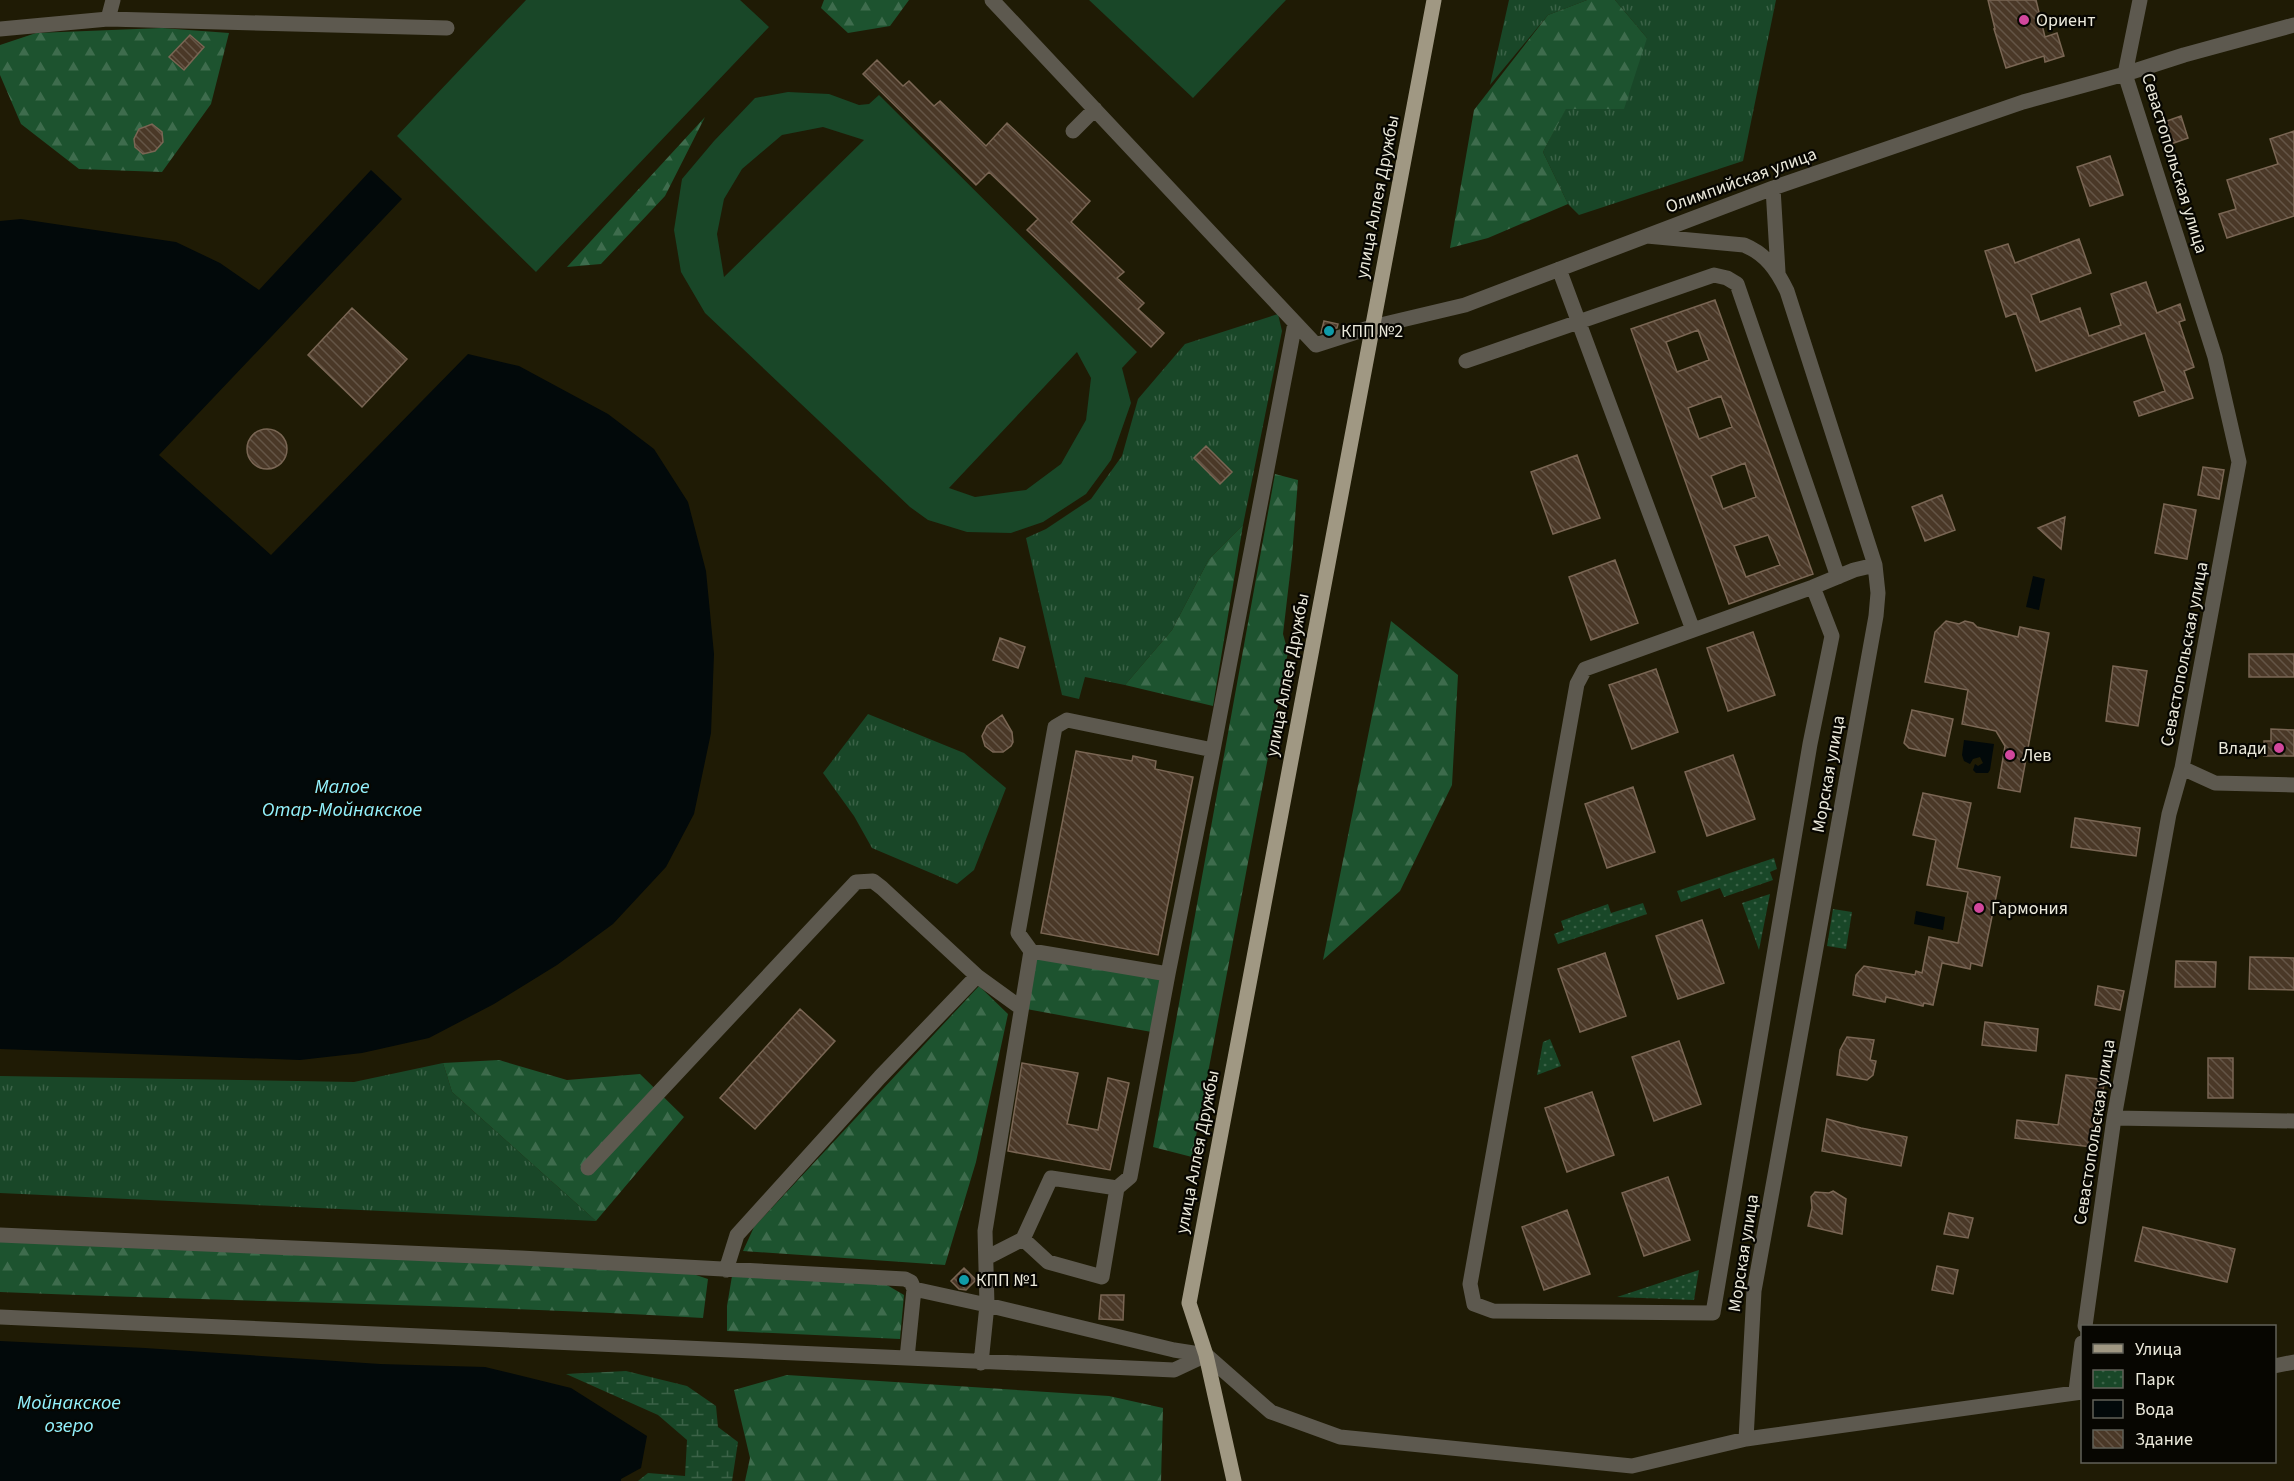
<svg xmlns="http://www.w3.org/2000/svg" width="2294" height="1481" font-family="'Source Sans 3',sans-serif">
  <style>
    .grass { fill: url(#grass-tufts) }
    .forest { fill: url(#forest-firs) }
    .wetland { fill: url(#wetland-marsh) }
    .park { fill: url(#park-dots) }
    .pitch { fill: #194728; fill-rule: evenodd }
    .water { fill: #02090a }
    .building { fill: url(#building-back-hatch); stroke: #7a6654; stroke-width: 1.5; fill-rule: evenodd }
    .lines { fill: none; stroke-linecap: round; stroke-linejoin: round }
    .minor { stroke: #5d594f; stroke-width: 15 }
    .major { stroke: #a09883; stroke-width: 15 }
    .hotel-dot { fill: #d1479c; stroke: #070601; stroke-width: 2 }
    .culture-dot { fill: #0f9aa8; stroke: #070601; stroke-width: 2 }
    .labels { text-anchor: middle; stroke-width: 4.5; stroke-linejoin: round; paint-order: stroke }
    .poi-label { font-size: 18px; fill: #ebe9db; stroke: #070601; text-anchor: start }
    .street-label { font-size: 18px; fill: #ebe9db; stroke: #070601 }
    .water-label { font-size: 20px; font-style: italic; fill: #94f3fe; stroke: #070601 }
  </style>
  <defs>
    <pattern id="grass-tufts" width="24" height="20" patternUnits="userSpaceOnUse" patternTransform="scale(1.5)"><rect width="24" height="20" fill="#194728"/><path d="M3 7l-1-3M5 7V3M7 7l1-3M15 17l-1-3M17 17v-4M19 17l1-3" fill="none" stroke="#3b6247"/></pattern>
    <pattern id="forest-firs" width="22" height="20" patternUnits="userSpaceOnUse" patternTransform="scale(1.5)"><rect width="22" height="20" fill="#1d532f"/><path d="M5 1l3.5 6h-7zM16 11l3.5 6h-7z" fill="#3e6c4d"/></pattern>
    <pattern id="wetland-marsh" width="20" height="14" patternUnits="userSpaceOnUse" patternTransform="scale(1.5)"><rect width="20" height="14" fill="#194728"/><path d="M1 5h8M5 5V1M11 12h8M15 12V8" fill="none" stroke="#3b6247"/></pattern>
    <pattern id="park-dots" width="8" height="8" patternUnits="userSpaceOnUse" patternTransform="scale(1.5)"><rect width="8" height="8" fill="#194728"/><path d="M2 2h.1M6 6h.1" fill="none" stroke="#3b6247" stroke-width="1.8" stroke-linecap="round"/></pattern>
    <pattern id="building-back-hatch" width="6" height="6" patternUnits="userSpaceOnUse" patternTransform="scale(1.5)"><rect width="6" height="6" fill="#4a3827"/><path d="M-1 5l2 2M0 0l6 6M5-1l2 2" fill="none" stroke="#645546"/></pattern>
  </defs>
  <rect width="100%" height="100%" fill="#1f1b05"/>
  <path class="grass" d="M 1509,0 L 1587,0 L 1548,15 L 1490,85 Z
    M 1615,0 L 1776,0 L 1743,161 L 1579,215 L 1568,204 L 1543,152 L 1566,108 L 1647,38 Z
    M 1278,314 L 1282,331 L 1243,525 L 1209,559 L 1172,630 L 1125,685 L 1085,677 L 1079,699 L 1062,695 L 1026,538 L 1046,529 L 1091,499 L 1122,456 L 1138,399 L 1185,344 Z
    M 868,714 L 964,753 L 1006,788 L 974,870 L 957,884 L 872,848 L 854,816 L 823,773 Z
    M 443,1063 L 452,1092 L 596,1221 L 0,1193 L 0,1076 L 354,1082 Z"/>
  <path class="forest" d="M 824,0 L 909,0 L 890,26 L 848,33 L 821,8 Z
    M 1587,0 L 1615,0 L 1647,38 L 1624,109 L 1566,109 L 1543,152 L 1568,204 L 1488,238 L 1450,248 L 1474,110 L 1548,15 Z
    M 162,28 L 229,33 L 211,104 L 162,172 L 79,169 L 21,124 L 0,75 L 0,45 L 36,33 Z
    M 705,117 L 665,196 L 601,264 L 567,267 Z
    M 1275,474 L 1298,480 L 1292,557 L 1283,634 L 1288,652 L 1192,1157 L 1153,1147 Z
    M 1243,525 L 1213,706 L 1125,685 L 1172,630 L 1209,559 Z
    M 1391,621 L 1458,675 L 1452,785 L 1400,891 L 1323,960 Z
    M 1031,951 L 1168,974 L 1157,1033 L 1021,1008 Z
    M 979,986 L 1008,1014 L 976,1162 L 945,1265 L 743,1251 L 754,1227 Z
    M 499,1060 L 567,1080 L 640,1074 L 684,1117 L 596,1221 L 452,1092 L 443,1063 Z
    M 0,1235 L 672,1267 L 708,1279 L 703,1318 C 469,1304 234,1302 0,1292 Z
    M 733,1270 L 875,1278 L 904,1295 L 900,1339 L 727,1331 L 727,1306 Z
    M 787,1375 L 1109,1396 L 1163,1408 L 1161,1481 L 745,1481 L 750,1458 L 734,1390 Z"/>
  <path class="wetland" d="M 626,1371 L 687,1386 L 716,1406 L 718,1427 L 738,1442 L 732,1481 L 638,1481 L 648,1473 L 685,1476 L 687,1440 L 658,1415 L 566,1374 Z"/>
  <path class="park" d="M 1774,858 L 1777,869 L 1770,872 L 1773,880 L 1724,897 L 1720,888 L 1681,902 L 1677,891 Z
    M 1770,894 L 1759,950 L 1742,903 Z
    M 1643,903 L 1647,914 L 1558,944 L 1554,934 L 1564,930 L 1561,921 L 1608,904 L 1611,913 Z
    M 1833,909 L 1852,912 L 1846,949 L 1827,946 Z
    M 1550,1039 L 1561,1066 L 1537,1075 L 1543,1042 Z
    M 1699,1270 L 1694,1300 L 1617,1297 Z"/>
  <path class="pitch" d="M 526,0 L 740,0 L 769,27 L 536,272 L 397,136 Z
    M 1089,0 L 1286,0 L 1193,98 Z
    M 788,92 L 829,94 L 859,105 L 869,104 L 879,95 L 1137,352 L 1122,368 L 1131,403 L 1111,460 L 1086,494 L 1043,522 L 1011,533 L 967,532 L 928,520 L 910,507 L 705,313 L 681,272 L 674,230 L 682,179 L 714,141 L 755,98 ZM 823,127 L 864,140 L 724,277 L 717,234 L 724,199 L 742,169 L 782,135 ZM 1077,352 L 1091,378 L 1086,420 L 1061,464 L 1026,490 L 975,497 L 949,488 Z"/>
  <path class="water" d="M 371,170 L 402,199 L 159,455 L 271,555 L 468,354 L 519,366 L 608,414 L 654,449 L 688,502 L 706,571 L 714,654 L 711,733 L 694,814 L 666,867 L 613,924 L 557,965 L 494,1004 L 429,1038 L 362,1053 L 300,1060 L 0,1049 L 0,221 L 21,219 L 176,242 L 220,263 L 259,290 Z
    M 2033,576 L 2045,579 L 2039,610 L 2026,607 Z
    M 1964,740 L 1994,744 L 1990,770 L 1988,773 L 1976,773 L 1973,770 L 1975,764 L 1978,766 L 1983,763 L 1980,757 L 1973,759 L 1970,764 L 1964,761 L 1962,755 Z
    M 1916,911 L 1945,917 L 1943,930 L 1914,924 Z
    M 0,1341 L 145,1348 L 380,1364 L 485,1367 L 571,1388 L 647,1436 L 641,1468 L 621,1479 L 621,1481 L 0,1481 Z"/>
  <path class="building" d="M 1988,0 L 2036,0 L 2045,37 L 2057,33 L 2064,56 L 2045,62 L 2044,56 L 2006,68 L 1994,29 L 1995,29 Z
    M 190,35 L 204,47 L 184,70 L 169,57 Z
    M 877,60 L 903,86 L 909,81 L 934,106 L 940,101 L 986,146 L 1007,123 L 1090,201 L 1071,222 L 1124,272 L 1117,278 L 1144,303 L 1138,309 L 1164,333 L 1151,347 L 1027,230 L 1038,219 L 989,172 L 976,185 L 863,74 Z
    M 2181,116 L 2188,138 L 2171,144 L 2164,122 Z
    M 152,124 L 162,132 L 163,142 L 155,151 L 143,154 L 135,147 L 134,139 L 139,129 Z
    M 2294,131 L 2294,216 L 2227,238 L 2219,214 L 2236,209 L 2227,180 L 2278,164 L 2270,139 Z
    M 2110,156 L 2123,195 L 2090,206 L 2077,167 Z
    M 2079,239 L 2091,273 L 2031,295 L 2040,322 L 2080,308 L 2089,336 L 2121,325 L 2111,294 L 2146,282 L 2157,313 L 2180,304 L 2185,320 L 2179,322 L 2194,367 L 2184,371 L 2193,398 L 2139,416 L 2134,402 L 2165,391 L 2145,333 L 2036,371 L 2016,313 L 2006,317 L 1985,251 L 2008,244 L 2015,263 Z
    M 1715,300 L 1813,574 L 1729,604 L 1631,329 ZM 1698,330 L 1709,360 L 1677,372 L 1666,342 ZM 1721,396 L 1732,427 L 1699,439 L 1688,408 ZM 1745,463 L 1756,497 L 1723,509 L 1711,476 ZM 1768,535 L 1780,565 L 1746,577 L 1734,546 Z
    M 352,308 L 407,359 L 362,407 L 308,355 Z
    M 1324,321 L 1338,324 L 1337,328 L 1321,333 Z
    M247 449a20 20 0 1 1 40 0a20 20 0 1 1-40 0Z
    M 1206,446 L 1232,472 L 1220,484 L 1194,458 Z
    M 1577,455 L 1600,518 L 1553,534 L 1531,472 Z
    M 2203,467 L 2224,470 L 2219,499 L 2198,495 Z
    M 1942,495 L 1955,530 L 1925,541 L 1912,507 Z
    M 2164,504 L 2196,510 L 2187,559 L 2155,553 Z
    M 2065,517 L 2061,549 L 2038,528 Z
    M 1615,560 L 1638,623 L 1591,640 L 1569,577 Z
    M 1946,621 L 1959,624 L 1965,621 L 1973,623 L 1977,627 L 2018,637 L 2020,627 L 2049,633 L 2020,792 L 1998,788 L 2005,746 L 1996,731 L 1962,724 L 1968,690 L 1925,682 L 1935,632 Z
    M 1753,632 L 1775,695 L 1728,711 L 1707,648 Z
    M 1000,638 L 1025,647 L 1018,668 L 993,660 Z
    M 2249,654 L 2294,654 L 2294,677 L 2249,677 Z
    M 2113,666 L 2147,671 L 2138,726 L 2106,721 Z
    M 1656,669 L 1678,732 L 1632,749 L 1609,685 Z
    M 1912,710 L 1953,719 L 1945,756 L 1909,748 L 1904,743 Z
    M 1002,715 L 1012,732 L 1013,742 L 1011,746 L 1003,752 L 993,752 L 985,746 L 982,736 L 987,726 Z
    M 2271,729 L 2294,730 L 2294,756 L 2264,756 L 2264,741 L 2271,741 Z
    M 1076,751 L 1132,761 L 1133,756 L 1156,761 L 1155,769 L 1193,777 L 1158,955 L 1041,933 Z
    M 1733,755 L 1755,819 L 1707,836 L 1685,772 Z
    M 1633,787 L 1655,852 L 1607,868 L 1585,804 Z
    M 1923,793 L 1971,803 L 1957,868 L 2000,877 L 1982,966 L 1971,963 L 1970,969 L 1942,963 L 1933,1005 L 1924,1003 L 1923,1006 L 1886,997 L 1885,1002 L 1853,995 L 1856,975 L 1864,966 L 1915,975 L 1916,971 L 1922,973 L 1929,937 L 1958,943 L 1968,892 L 1927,885 L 1936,840 L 1913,835 Z
    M 2075,818 L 2140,828 L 2136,856 L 2071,847 Z
    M 1702,920 L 1724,983 L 1678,999 L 1656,936 Z
    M 1605,953 L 1626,1016 L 1580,1032 L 1558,969 Z
    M 2250,957 L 2294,958 L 2294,990 L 2249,989 Z
    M 2176,961 L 2216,962 L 2215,987 L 2175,987 Z
    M 2098,986 L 2124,991 L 2120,1010 L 2095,1005 Z
    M 800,1009 L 835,1041 L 755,1129 L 720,1098 Z
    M 1985,1022 L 2038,1029 L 2036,1051 L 1982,1045 Z
    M 1847,1037 L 1874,1040 L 1870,1060 L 1876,1061 L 1873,1075 L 1867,1080 L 1837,1075 L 1840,1050 Z
    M 1679,1041 L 1701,1104 L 1654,1121 L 1632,1057 Z
    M 2208,1058 L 2233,1058 L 2233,1098 L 2208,1098 Z
    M 1022,1063 L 1078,1073 L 1067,1124 L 1098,1130 L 1108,1078 L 1129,1083 L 1110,1170 L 1008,1151 Z
    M 2066,1075 L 2105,1080 L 2092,1147 L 2015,1138 L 2017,1120 L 2058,1125 Z
    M 1592,1092 L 1614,1155 L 1567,1172 L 1545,1108 Z
    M 1827,1119 L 1861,1128 L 1907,1137 L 1901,1166 L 1822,1151 Z
    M 1668,1177 L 1690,1240 L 1644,1256 L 1622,1193 Z
    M 1833,1191 L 1846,1199 L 1842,1234 L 1808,1226 L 1812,1208 L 1811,1197 L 1815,1192 L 1829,1193 Z
    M 1567,1210 L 1590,1274 L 1544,1290 L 1522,1227 Z
    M 1949,1213 L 1973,1218 L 1968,1238 L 1944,1234 Z
    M 2143,1227 L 2235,1249 L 2227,1282 L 2135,1261 Z
    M 1937,1266 L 1958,1270 L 1953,1294 L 1932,1290 Z
    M 964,1268 L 976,1280 L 966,1290 L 959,1289 L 951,1281 Z
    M 1101,1295 L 1124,1295 L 1123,1320 L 1099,1319 Z"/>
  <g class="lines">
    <path class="minor" d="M 992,0 L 1316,345 L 1372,327 L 1465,305 L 1773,188 L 2023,102 L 2125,74 L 2184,55 L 2294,25
      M 108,19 L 113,0
      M 0,29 L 108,19 L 447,28
      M 1073,131 L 1095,109
      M 1773,188 L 1778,272
      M 1647,236 L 1744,245 C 1766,254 1777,270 1787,291 L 1875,565 L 1878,593 L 1876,616 L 1754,1291 L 1746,1439
      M 1559,269 L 1693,630
      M 1466,361 L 1714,275 L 1727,278 L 1737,284 L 1838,577
      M 1813,587 L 1832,636 L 1810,744 L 1713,1313 L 1493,1311 L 1474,1304 L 1470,1284 L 1577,684 L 1585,669 Z
      M 1813,587 L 1854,570 L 1875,565
      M 1213,750 L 1295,323
      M 2182,768 L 2215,783 L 2294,785
      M 1031,951 L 1168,974 L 1213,750 L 1067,720 L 1055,727 L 1018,933 L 1031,951 L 985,1231 L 987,1305 L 1174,1350 L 1206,1355 L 1271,1412 L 1340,1437 L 1632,1466 L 1746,1439 L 2082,1392
      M 2114,1118 L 2294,1121
      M 588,1168 L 856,882 L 873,881 L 882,888 L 977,976 L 1021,1008
      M 1117,1188 L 1130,1177 L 1168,974
      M 0,1235 L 521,1258 L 905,1279 L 911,1282 L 914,1289 L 987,1305 L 981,1363
      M 986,1258 L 1023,1239 L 1051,1178 L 1117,1188 L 1102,1277 L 1048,1262 L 1023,1239
      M 726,1270 L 737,1235 L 880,1077 L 977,976
      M 0,1317 L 1174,1370 L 1206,1355
      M 2085,1326 L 2114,1118 L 2169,814 L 2182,768 L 2239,462 L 2215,357 L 2125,74 L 2140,0
      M 907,1358 L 914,1289
      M 2274,1366 L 2294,1362
      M 2076,1391 L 2082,1343"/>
    <path class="major" d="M 1234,1481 L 1206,1355 L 1189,1303 L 1434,0"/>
  </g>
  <g class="hotel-dot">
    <circle cx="2024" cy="20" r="6"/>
    <circle cx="2279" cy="748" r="6"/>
    <circle cx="2010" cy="755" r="6"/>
    <circle cx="1979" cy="908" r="6"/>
  </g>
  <g class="culture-dot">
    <circle cx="1329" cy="331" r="6"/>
    <circle cx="964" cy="1280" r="6"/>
  </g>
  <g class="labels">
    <g class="poi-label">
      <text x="2036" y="26">Ориент</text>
      <text x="1341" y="337">КПП №2</text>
      <text x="2267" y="754" text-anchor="end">Влади</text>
      <text x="2022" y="761">Лев</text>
      <text x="1991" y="914">Гармония</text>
      <text x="976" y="1286">КПП №1</text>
    </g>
    <g class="street-label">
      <text transform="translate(2175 163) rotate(73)" y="6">Севастопольская улица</text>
      <text transform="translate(1741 180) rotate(-20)" y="6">Олимпийская улица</text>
      <text transform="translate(1377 197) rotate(-79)" y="6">улица Аллея Дружбы</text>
      <text transform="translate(2184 654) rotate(-79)" y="6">Севастопольская улица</text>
      <text transform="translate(1287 675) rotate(-79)" y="6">улица Аллея Дружбы</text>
      <text transform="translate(1828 774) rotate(-80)" y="6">Морская улица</text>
      <text transform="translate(2094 1132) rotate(-81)" y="6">Севастопольская улица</text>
      <text transform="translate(1197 1152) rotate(-79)" y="6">улица Аллея Дружбы</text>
      <text transform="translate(1743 1253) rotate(-81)" y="6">Морская улица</text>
    </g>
    <g class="water-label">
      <text x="342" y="793">Малое<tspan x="342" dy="23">Отар-Мойнакское</tspan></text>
      <text x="69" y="1409">Мойнакское<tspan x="69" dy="23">озеро</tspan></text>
    </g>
  </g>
  <rect x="2081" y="1325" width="195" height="138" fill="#070601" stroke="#626158" stroke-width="1.5"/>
  <rect x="2093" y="1344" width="30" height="9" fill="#a09883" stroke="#626158" stroke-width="1.5"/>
  <text x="2135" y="1355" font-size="18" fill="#ebe9db">Улица</text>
  <rect x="2093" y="1370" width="30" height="18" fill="url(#park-dots)" stroke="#626158" stroke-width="1.5"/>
  <text x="2135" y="1385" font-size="18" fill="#ebe9db">Парк</text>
  <rect x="2093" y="1400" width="30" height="18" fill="#02090a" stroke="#626158" stroke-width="1.5"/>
  <text x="2135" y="1415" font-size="18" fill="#ebe9db">Вода</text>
  <rect x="2093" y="1430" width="30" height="18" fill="url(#building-back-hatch)" stroke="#626158" stroke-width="1.5"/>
  <text x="2135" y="1445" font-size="18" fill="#ebe9db">Здание</text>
</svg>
